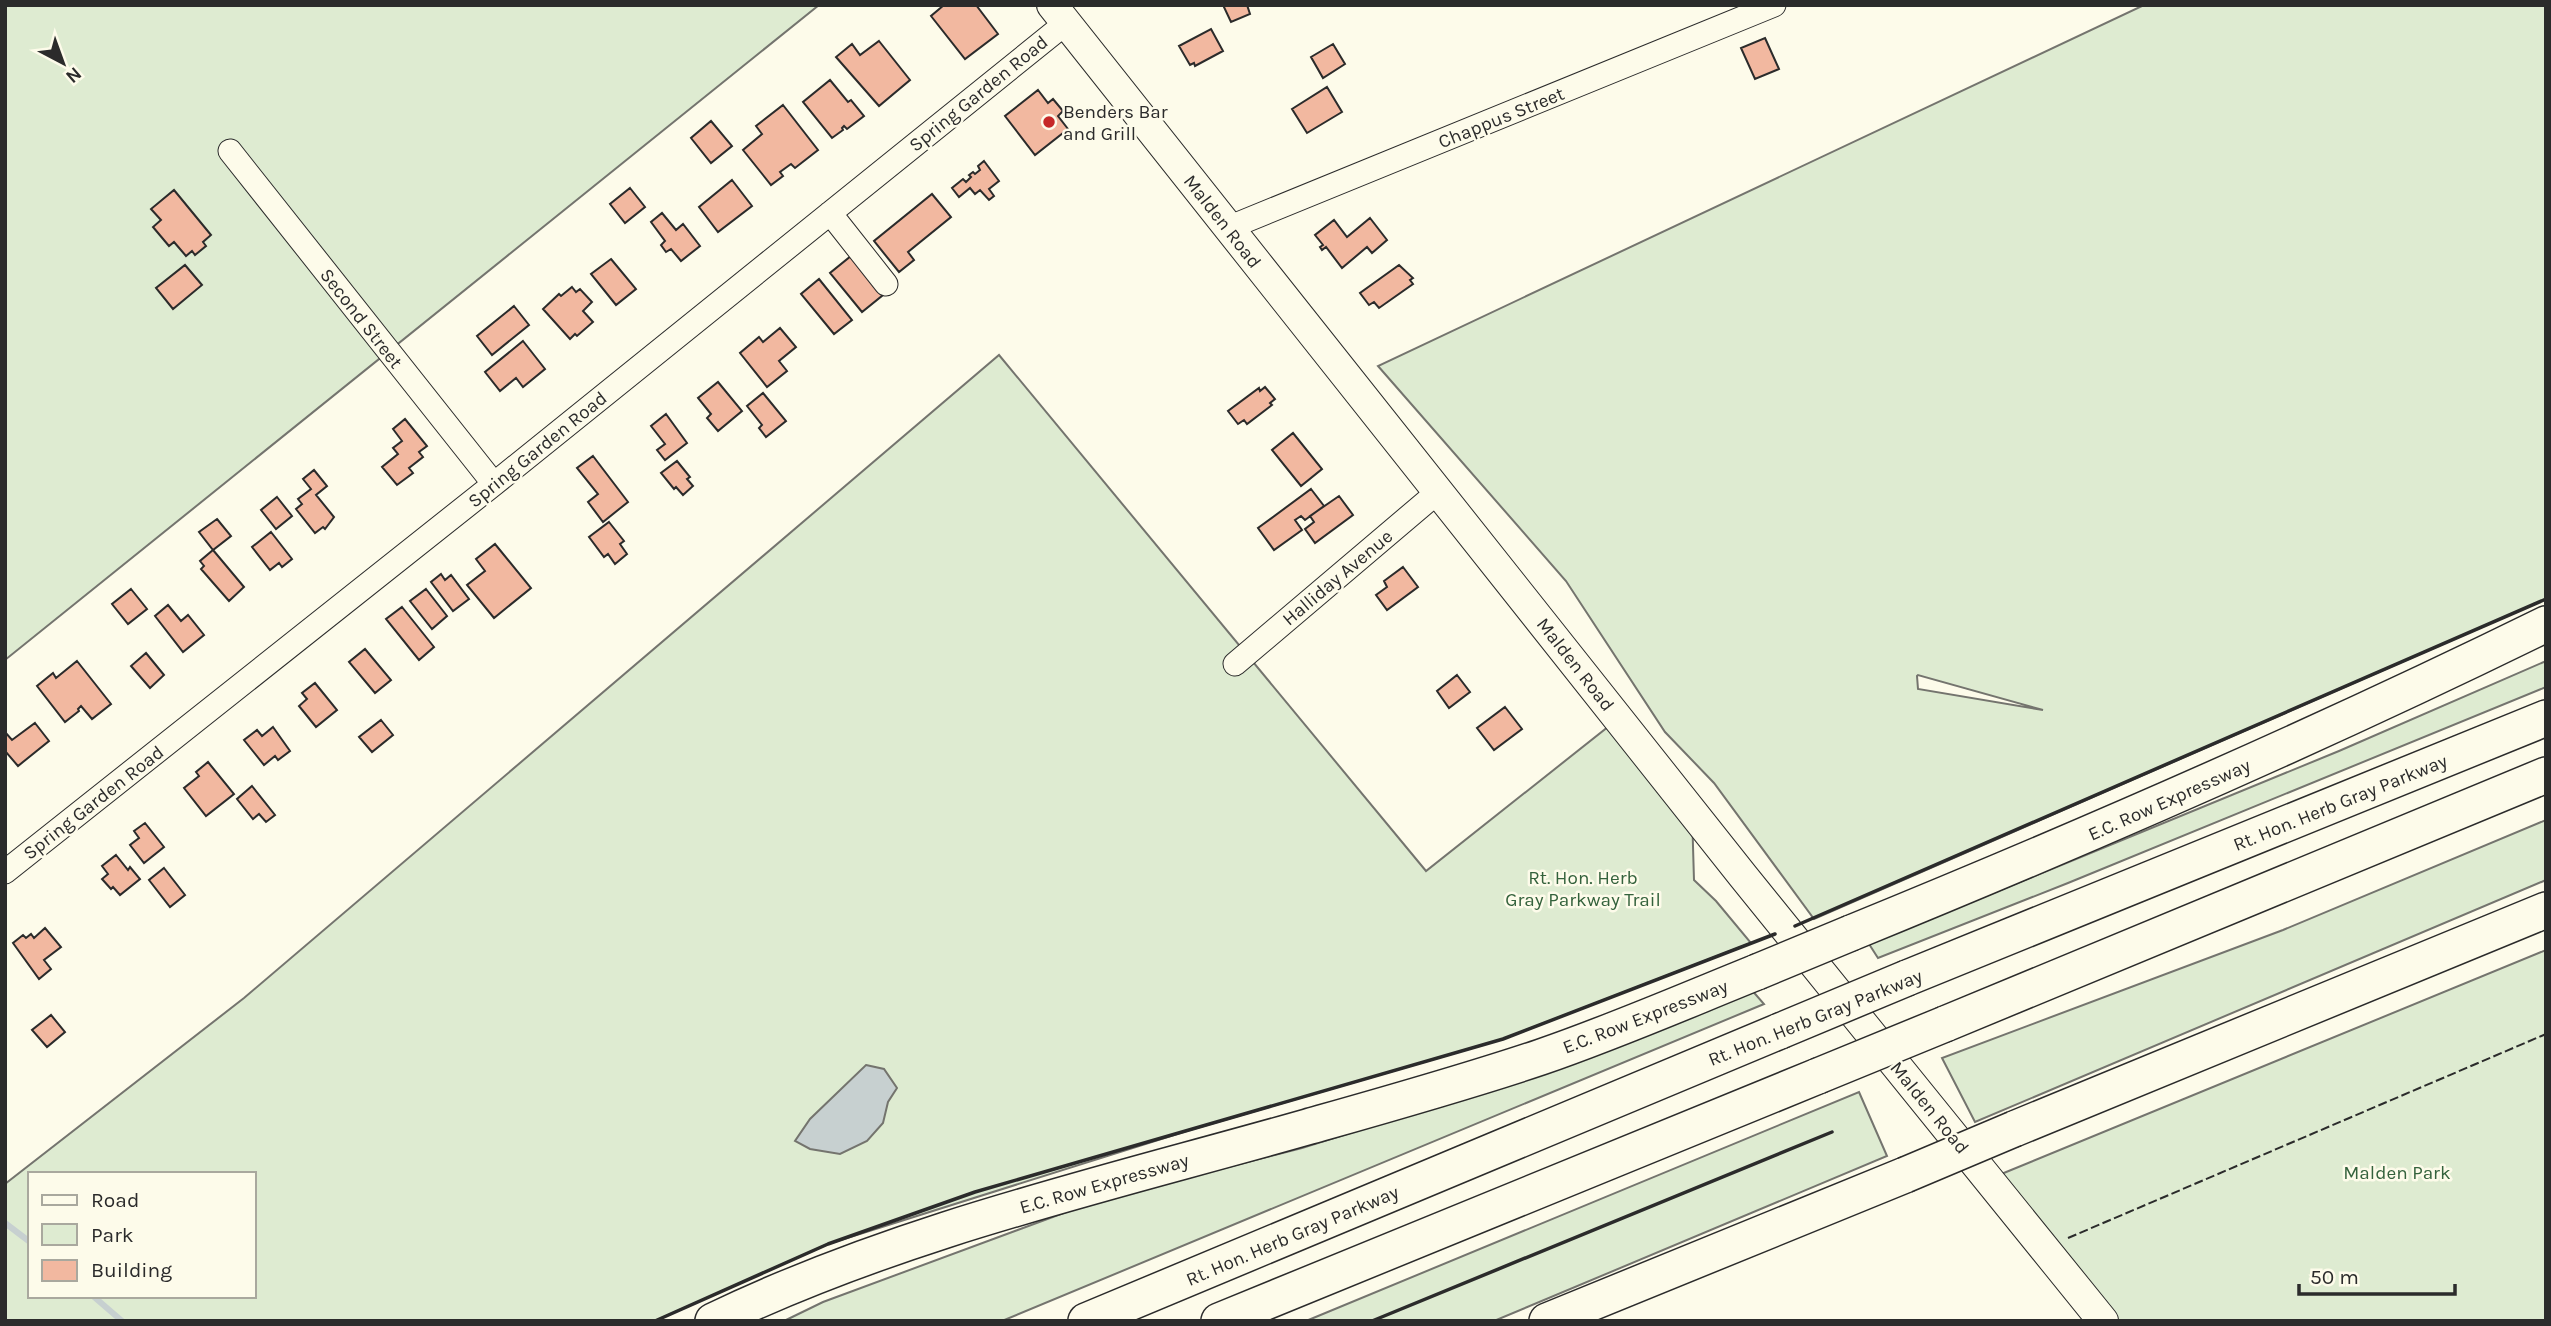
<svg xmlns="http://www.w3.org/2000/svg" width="2551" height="1326" font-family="Karla,sans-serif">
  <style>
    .green { fill: #deebd1; stroke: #74746e; stroke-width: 2; fill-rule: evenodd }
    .water { fill: #c7d0d0; stroke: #74746e; stroke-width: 2 }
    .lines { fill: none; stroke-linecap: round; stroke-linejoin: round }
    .stream { stroke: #c7d0d0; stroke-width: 6 }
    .building { fill: #f2b8a0; stroke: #2b2b2b; stroke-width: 2 }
    .minor-casing { stroke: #2b2b2b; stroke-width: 25 }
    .major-casing { stroke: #2b2b2b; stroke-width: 32 }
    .highway-casing { stroke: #2b2b2b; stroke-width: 38 }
    .minor { stroke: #fdfbea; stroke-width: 23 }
    .major { stroke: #fdfbea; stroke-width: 30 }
    .highway { stroke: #fdfbea; stroke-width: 35 }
    .highway-bridge-casing { stroke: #2b2b2b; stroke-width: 38; stroke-linecap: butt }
    .highway-bridge { stroke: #fdfbea; stroke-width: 35 }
    .fence { stroke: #2b2b2b; stroke-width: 2; stroke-dasharray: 9 3.5; stroke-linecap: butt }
    .wall { stroke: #2b2b2b; stroke-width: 3.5 }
    .poi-dot { fill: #c62828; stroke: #fdfbea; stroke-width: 2.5 }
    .labels { text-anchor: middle; stroke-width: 5; stroke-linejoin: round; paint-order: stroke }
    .street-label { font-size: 19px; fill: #2b2b2b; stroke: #fdfbea }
    .poi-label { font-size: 19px; fill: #2b2b2b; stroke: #fdfbea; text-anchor: start }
    .park-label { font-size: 19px; fill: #34623c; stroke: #fdfbea }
  </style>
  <rect width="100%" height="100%" fill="#fdfbea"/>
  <path class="green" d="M 5,5 L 819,5 L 5,660 Z
    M 2144,5 L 2546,5 L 2546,599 L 1814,919 L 1714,783 L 1665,732 L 1566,581 L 1378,366 ZM 1917,676 L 1918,675 L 2043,710 L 1918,689 Z
    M 999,355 L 1426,871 L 1618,719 L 1692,812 L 1694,880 L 1716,901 L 1751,943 L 1503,1039 L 1190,1130 L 828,1244 L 655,1321 L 5,1321 L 5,1184 L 244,998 ZM 30,1174 L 254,1174 L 254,1296 L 30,1296 Z
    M 2546,661 L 2546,687 L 2068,883 L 1878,958 L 1869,944 L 2339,751 Z
    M 2546,820 L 2546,880 L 1975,1122 L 1942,1058 L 2283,930 Z
    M 2546,950 L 2546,1321 L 2109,1321 L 1994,1177 Z
    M 1750,988 L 1764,1004 L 1002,1321 L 784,1321 L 823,1302 L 1096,1201 L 1302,1148 L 1552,1070 Z
    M 1859,1092 L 1887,1156 L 1494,1321 L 1306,1321 Z"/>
  <path class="water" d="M 866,1065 L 884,1069 L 897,1088 L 888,1102 L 883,1123 L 867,1141 L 840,1154 L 810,1149 L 795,1141 L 810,1119 Z"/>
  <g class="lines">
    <path class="stream" d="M 5,1223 L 30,1242
      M 93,1296 L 122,1321"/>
  </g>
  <path class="building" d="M 944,5 L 976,5 L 998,34 L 965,59 L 931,16 Z
    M 1223,5 L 1247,5 L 1250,14 L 1231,22 Z
    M 1211,29 L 1223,51 L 1195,66 L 1194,63 L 1190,65 L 1179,46 Z
    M 1765,38 L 1779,69 L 1755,79 L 1741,48 Z
    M 879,41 L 910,80 L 879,106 L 836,57 L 852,44 L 860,55 Z
    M 1333,44 L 1345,64 L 1323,78 L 1311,57 Z
    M 830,80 L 848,102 L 851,100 L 864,116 L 847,129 L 844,126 L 842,128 L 843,130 L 832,138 L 803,102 Z
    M 1327,87 L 1342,112 L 1307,133 L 1292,109 Z
    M 1038,90 L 1048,103 L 1053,99 L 1063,111 L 1058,116 L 1068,129 L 1035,155 L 1005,116 Z
    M 783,105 L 818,150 L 795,168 L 791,164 L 780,172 L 783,176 L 771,185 L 743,150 L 762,134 L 756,126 Z
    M 711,121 L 732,146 L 711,163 L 691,138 Z
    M 984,161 L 999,181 L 989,189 L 994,196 L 989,200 L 980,190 L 975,194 L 970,188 L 959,197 L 952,188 L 963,179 L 966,182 L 971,177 L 969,175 L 973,172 L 975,174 L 980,170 L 978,166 Z
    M 732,180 L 752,206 L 718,232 L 699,207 Z
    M 630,188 L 645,207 L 625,223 L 610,204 Z
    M 174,190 L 211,235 L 203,242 L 206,246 L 195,255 L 192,251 L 186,256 L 174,242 L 169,246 L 153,227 L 161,220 L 151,209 Z
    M 932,194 L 951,217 L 908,252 L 914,260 L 899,272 L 874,241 Z
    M 662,213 L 676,230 L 683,224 L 700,246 L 681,261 L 671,249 L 666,252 L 661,245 L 665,241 L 651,222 Z
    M 1370,218 L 1387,240 L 1372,253 L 1367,247 L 1342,268 L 1326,247 L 1322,250 L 1320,247 L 1323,245 L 1315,235 L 1334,220 L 1347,237 Z
    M 851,256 L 883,295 L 862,312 L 830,273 Z
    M 611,259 L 636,289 L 616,305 L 591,274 Z
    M 185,265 L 202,285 L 173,309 L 156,288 Z
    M 1399,265 L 1413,278 L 1410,280 L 1413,284 L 1379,308 L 1374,302 L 1369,305 L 1360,293 Z
    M 819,279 L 852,320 L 834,334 L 801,294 Z
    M 572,287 L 576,292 L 580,289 L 592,302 L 583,311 L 593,322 L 577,336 L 575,334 L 570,339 L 543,309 L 559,294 L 561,296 Z
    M 514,306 L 529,325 L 492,355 L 477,336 Z
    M 780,328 L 796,347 L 779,361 L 787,371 L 767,387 L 740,353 L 759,337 L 763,342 Z
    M 523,341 L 545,369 L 523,387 L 516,378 L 500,391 L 485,372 Z
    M 718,382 L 742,411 L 718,431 L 707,418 L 711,414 L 698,398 Z
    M 1265,387 L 1275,399 L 1270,403 L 1272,405 L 1247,424 L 1244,420 L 1238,424 L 1228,411 L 1259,388 L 1260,391 Z
    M 763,393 L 786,421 L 766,437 L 759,428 L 762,425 L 747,406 Z
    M 666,414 L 687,443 L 665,460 L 657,450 L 665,444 L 651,426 Z
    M 405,419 L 427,446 L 419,452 L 423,457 L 409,468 L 413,473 L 397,485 L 382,467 L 398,454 L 393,448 L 402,441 L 393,429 Z
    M 1293,433 L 1322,469 L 1301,486 L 1272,450 Z
    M 593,456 L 628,502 L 603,522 L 588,502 L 598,494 L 577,468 Z
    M 677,461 L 690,477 L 687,479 L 693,486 L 683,495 L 676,487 L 674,489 L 661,473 Z
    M 314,470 L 327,486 L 316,495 L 334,517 L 325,529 L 323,527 L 315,533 L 296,509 L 302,504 L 298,499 L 311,489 L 303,479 Z
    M 1311,489 L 1324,506 L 1305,520 L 1301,516 L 1295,520 L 1302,530 L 1274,550 L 1258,528 Z
    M 1339,496 L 1353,515 L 1315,543 L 1305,529 L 1314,522 L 1310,516 Z
    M 277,497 L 292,516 L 276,529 L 261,510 Z
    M 217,519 L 231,536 L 213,550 L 199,532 Z
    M 609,522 L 624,541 L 620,544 L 627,554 L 615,564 L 608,554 L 604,557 L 589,537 Z
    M 271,532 L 292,559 L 282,567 L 279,563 L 270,570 L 252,547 Z
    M 495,544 L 531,588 L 494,618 L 467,585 L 485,571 L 476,559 Z
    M 213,550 L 244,587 L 229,601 L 201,569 L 204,566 L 200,561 Z
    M 1403,567 L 1418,587 L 1387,610 L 1376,595 L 1387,587 L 1384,581 Z
    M 441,574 L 445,580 L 451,575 L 469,599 L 453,611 L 431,582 Z
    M 131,589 L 147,609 L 128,624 L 112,604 Z
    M 426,589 L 447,616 L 432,629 L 410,601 Z
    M 168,605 L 181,621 L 188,615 L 204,635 L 183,652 L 155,616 Z
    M 402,607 L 434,647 L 419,660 L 386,619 Z
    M 365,649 L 391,680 L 375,693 L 349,662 Z
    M 146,653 L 164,675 L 150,688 L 131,666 Z
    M 77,661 L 111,704 L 92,719 L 81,706 L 78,709 L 79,711 L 65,722 L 37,686 L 53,673 L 56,678 Z
    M 1457,675 L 1470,692 L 1449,708 L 1437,691 Z
    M 315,683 L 337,710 L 316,727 L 299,706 L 307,699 L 302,693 Z
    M 1505,707 L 1522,729 L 1494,750 L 1477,728 Z
    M 381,720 L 393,735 L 372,752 L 359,737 Z
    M 35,723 L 49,741 L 18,766 L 5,751 L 5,732 L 12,740 Z
    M 273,727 L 290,751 L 278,760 L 275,756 L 264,765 L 244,740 L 257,730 L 262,736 Z
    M 208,762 L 234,794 L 206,816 L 184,788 L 199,776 L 196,772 Z
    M 252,786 L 275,815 L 266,822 L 259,814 L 253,819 L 237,799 Z
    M 145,823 L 164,847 L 144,863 L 130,845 L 139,838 L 134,831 Z
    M 116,855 L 128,870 L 130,867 L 140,879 L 120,895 L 113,887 L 111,889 L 102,879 L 108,874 L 102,866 Z
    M 164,868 L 185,895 L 170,907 L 149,880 Z
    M 45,928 L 61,947 L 44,960 L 51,969 L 39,979 L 13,943 L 23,935 L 26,938 L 31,934 L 34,938 Z
    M 51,1015 L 65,1032 L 47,1047 L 32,1030 Z"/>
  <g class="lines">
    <defs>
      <path id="minor" d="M 230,151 L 494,484
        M 830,213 L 886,284
        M 1228,228 L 1774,5
        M 1235,664 L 1439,491
        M 5,872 L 494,484 L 1066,23"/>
      <path id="major" d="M 1052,5 L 1743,876 L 2103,1321"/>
      <path id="highway" d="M 1851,933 C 2086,837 2318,736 2546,624
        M 1907,978 L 2546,718
        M 1945,1024 L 2546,775
        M 2014,1129 L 2546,910
        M 713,1321 C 902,1230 1107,1184 1307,1127 C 1385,1105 1464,1083 1541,1057 C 1614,1032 1685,1001 1757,972
        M 1086,1321 L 1780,1031
        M 1219,1321 L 1818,1076
        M 1547,1321 L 1905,1175"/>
    </defs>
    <use href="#minor" class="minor-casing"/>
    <use href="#major" class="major-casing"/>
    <use href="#highway" class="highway-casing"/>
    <use href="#minor" class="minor"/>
    <use href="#major" class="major"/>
    <use href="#highway" class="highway"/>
    <defs>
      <path id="highway-bridge" d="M 1757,972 L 1851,933
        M 1780,1031 L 1907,978
        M 1818,1076 L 1945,1024
        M 1905,1175 L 2014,1129"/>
    </defs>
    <use href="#highway-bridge" class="highway-bridge-casing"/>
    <use href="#highway-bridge" class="highway-bridge"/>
    <path class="fence" d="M 2068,1238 L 2546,1034"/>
    <path class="wall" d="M 1795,926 L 2546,599
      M 655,1321 L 828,1244 L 975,1192 L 1503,1039 L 1775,934
      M 1372,1321 L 1832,1132"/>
  </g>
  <circle class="poi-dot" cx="1049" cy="122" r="7"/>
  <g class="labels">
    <g class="street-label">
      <text transform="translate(978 93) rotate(-39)" y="7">Spring Garden Road</text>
      <text transform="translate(1501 117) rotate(-22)" y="7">Chappus Street</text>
      <text transform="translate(1223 221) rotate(52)" y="7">Malden Road</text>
      <text transform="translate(362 318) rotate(52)" y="7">Second Street</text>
      <text transform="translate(537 449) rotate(-39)" y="7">Spring Garden Road</text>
      <text transform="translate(1337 577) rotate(-40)" y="7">Halliday Avenue</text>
      <text transform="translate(1576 664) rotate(52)" y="7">Malden Road</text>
      <text transform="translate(2169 799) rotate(-24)" y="7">E.C. Row Expressway</text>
      <text transform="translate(93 802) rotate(-38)" y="7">Spring Garden Road</text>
      <text transform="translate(2340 802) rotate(-22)" y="7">Rt. Hon. Herb Gray Parkway</text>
      <text transform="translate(1645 1016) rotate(-21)" y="7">E.C. Row Expressway</text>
      <text transform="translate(1815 1017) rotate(-22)" y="7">Rt. Hon. Herb Gray Parkway</text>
      <text transform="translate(1930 1107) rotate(51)" y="7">Malden Road</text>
      <text transform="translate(1104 1183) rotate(-16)" y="7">E.C. Row Expressway</text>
      <text transform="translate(1292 1235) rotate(-23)" y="7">Rt. Hon. Herb Gray Parkway</text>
    </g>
    <g class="poi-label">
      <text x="1063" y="118">Benders Bar<tspan x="1063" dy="22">and Grill</tspan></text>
    </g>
    <g class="park-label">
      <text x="1583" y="884">Rt. Hon. Herb<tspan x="1583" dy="22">Gray Parkway Trail</tspan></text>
      <text x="2397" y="1179">Malden Park</text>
    </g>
  </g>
  <rect width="2551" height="1326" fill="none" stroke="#2b2b2b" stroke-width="14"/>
  <rect x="28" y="1172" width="228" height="126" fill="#fdfbea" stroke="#a9a89e" stroke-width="2"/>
  <rect x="42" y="1195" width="35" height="10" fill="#fdfbea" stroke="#a9a89e" stroke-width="2"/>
  <text x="91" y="1207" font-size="21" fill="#2b2b2b">Road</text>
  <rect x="42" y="1224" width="35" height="21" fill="#deebd1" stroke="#a9a89e" stroke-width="2"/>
  <text x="91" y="1242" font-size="21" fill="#2b2b2b">Park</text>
  <rect x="42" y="1260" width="35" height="21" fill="#f2b8a0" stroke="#a9a89e" stroke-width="2"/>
  <text x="91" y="1277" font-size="21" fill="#2b2b2b">Building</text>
  <g transform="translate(63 63) rotate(139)" stroke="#fdfbea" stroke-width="5" paint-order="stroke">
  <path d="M0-5L12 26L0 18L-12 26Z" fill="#2b2b2b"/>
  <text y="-10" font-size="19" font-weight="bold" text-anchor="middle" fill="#2b2b2b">N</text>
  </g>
  <path d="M2299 1284v10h156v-10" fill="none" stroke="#2b2b2b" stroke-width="3.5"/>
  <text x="2310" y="1284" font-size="21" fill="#2b2b2b" stroke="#fdfbea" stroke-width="5" paint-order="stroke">50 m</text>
</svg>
